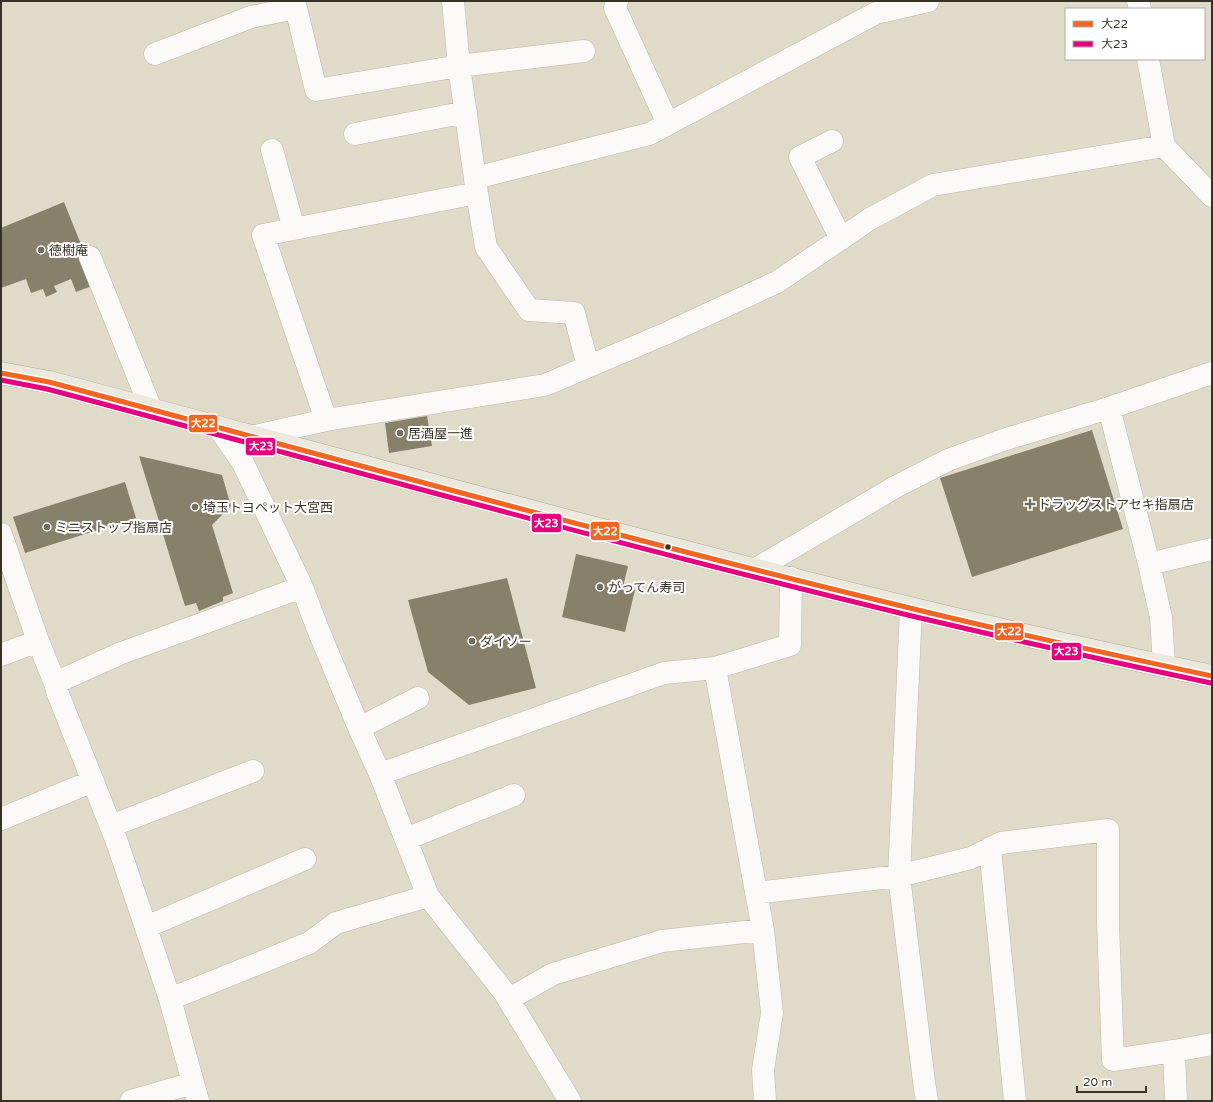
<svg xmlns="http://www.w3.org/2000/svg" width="1213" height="1102" font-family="'Varela Round','Noto Sans JP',sans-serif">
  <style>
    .building { fill: #87816c }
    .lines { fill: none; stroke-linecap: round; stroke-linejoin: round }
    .minor-casing { stroke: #bdb8aa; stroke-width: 23 }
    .major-casing { stroke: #afa891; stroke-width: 23 }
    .minor { stroke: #faf9f7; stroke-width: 22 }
    .major { stroke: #ebe8dd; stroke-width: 22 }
    .bus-1-casing { stroke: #fff; stroke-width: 8 }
    .bus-2-casing { stroke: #fff; stroke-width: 8 }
    .bus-1 { stroke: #f26522; stroke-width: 5 }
    .bus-2 { stroke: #e5007d; stroke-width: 5 }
    .poi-dot { fill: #726d5e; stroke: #fff; stroke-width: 1.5 }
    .bus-dot { fill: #363225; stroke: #fff; stroke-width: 1.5 }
    .labels { text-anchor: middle; stroke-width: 4; stroke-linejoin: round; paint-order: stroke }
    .poi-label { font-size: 13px; fill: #363225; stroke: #fff; text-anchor: start }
    .line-badge { stroke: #fff; stroke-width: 1.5 }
    .badge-label { font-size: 11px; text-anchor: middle; font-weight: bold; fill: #fff }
  </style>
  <rect width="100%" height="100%" fill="#e0dac9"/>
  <path class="building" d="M 64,202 L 97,284 L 76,292 L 71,279 L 54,286 L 57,292 L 46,297 L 43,289 L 31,293 L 26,279 L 1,288 L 1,228 Z
    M 427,416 L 432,446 L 389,453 L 385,423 Z
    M 1092,430 L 1123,529 L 972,577 L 940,478 Z
    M 139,456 L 222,475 L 231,506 L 212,525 L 233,593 L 223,597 L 223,601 L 199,611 L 196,603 L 185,606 Z
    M 125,482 L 136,518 L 25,553 L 13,517 Z
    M 576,554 L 628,566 L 623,587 L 635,590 L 625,632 L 562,617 Z
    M 507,578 L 536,688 L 469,705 L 428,672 L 408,600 Z"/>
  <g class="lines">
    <defs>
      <path id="minor" d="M 453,1 L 459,66 L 477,193 L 486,247 L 529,310 L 574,313 L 588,366
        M 617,1 L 615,8 L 668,124
        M 1138,1 L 1140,9
        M 155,54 L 251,17 L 296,8 L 316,90 L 459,66 L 584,51
        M 1148,59 L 1164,146 L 1212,196
        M 355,134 L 466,112
        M 832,141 L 800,157 L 841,239
        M 272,150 L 294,229
        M 475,178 L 649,134 L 876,13 L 928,1
        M 90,257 L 151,409
        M 1109,408 L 1149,564 L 1161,617 L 1164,666
        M 326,420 L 263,235 L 477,193
        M 218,427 L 243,463 L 302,587 L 317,627 L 359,728 L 380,774 L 428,896 L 504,992 L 570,1101
        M 255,436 L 326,420 L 545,385 L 667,333 L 777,282 L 870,219 L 933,185 L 1164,146
        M 1,534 L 38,641 L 55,683 L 58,694 L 117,842 L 170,999 L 198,1101
        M 1149,564 L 1212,549
        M 756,569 L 897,486 L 948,460 L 1006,439 L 1109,408 L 1212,373
        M 911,609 L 899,876 L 924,1082 L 927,1101
        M 1,655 L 38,641
        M 715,668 L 763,930 L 772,1013 L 763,1070 L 765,1101
        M 55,683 L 119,654 L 302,587
        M 359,728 L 418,698
        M 380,774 L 664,673 L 715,668 L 790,645 L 791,578
        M 1,819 L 93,781
        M 111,826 L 253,771
        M 406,839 L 514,795
        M 990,848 L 1015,1101
        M 756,893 L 899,876 L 971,858 L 1001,843 L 1108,830 L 1108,923 L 1113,1060 L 1174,1051 L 1212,1044
        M 146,927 L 305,859
        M 170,999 L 309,943 L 336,923 L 428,896
        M 509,999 L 553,974 L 662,941 L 763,930
        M 1174,1051 L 1176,1101
        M 131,1101 L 193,1083"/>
      <path id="major" d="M 1,373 L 49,382 C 435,484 820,595 1212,676"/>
    </defs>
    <use href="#minor" class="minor-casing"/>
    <use href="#major" class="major-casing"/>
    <use href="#minor" class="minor"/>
    <use href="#major" class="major"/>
    <defs>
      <path id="bus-1" d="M 1,373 L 49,382 C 338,459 627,540 918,610 C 1016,634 1114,655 1212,676"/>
      <path id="bus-2" d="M 1,380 L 47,389 C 337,466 625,547 916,617 C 1014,640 1112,662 1211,683"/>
    </defs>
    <use href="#bus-1" class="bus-1-casing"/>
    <use href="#bus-2" class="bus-2-casing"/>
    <use href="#bus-1" class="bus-1"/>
    <use href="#bus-2" class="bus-2"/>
  </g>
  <g class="poi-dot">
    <circle cx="41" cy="250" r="4"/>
    <circle cx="400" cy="433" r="4"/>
    <path d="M1028 498h4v4h4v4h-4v4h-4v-4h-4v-4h4z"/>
    <circle cx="195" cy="507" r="4"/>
    <circle cx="47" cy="527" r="4"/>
    <circle cx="600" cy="587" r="4"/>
    <circle cx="472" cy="641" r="4"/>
  </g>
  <circle class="bus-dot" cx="668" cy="547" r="3.5"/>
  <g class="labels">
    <g class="poi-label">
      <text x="49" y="255">徳樹庵</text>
      <text x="408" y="438">居酒屋一進</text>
      <text x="1038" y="509">ドラッグストアセキ指扇店</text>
      <text x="203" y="512">埼玉トヨペット大宮西</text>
      <text x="55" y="532">ミニストップ指扇店</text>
      <text x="608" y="592">がってん寿司</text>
      <text x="480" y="646">ダイソー</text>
    </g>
  </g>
  <g class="line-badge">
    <rect x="188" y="414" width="30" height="19" rx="4" fill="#f26522"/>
    <rect x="245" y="437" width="31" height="19" rx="4" fill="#e5007d"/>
    <rect x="531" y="513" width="31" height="20" rx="4" fill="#e5007d"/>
    <rect x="590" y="521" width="30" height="20" rx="4" fill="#f26522"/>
    <rect x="994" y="622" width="30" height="19" rx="4" fill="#f26522"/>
    <rect x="1051" y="642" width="31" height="19" rx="4" fill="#e5007d"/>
  </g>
  <g class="badge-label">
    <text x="203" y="427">大22</text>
    <text x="261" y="450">大23</text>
    <text x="546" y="527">大23</text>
    <text x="605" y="535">大22</text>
    <text x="1009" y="635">大22</text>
    <text x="1066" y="655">大23</text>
  </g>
  <rect width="1213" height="1102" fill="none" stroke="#363225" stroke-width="4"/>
  <rect x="1065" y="8" width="140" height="52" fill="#ffffff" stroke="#afada8"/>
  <rect x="1073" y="21" width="20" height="6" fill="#f26522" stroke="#afada8"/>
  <text x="1101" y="28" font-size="12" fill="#363225">大22</text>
  <rect x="1073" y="41" width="20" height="6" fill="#e5007d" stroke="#afada8"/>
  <text x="1101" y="48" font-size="12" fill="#363225">大23</text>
  <path d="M1077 1086v6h69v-6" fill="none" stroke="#363225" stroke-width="2"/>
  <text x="1083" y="1086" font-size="12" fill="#363225" stroke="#ffffff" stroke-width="3" paint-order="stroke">20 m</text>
</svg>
